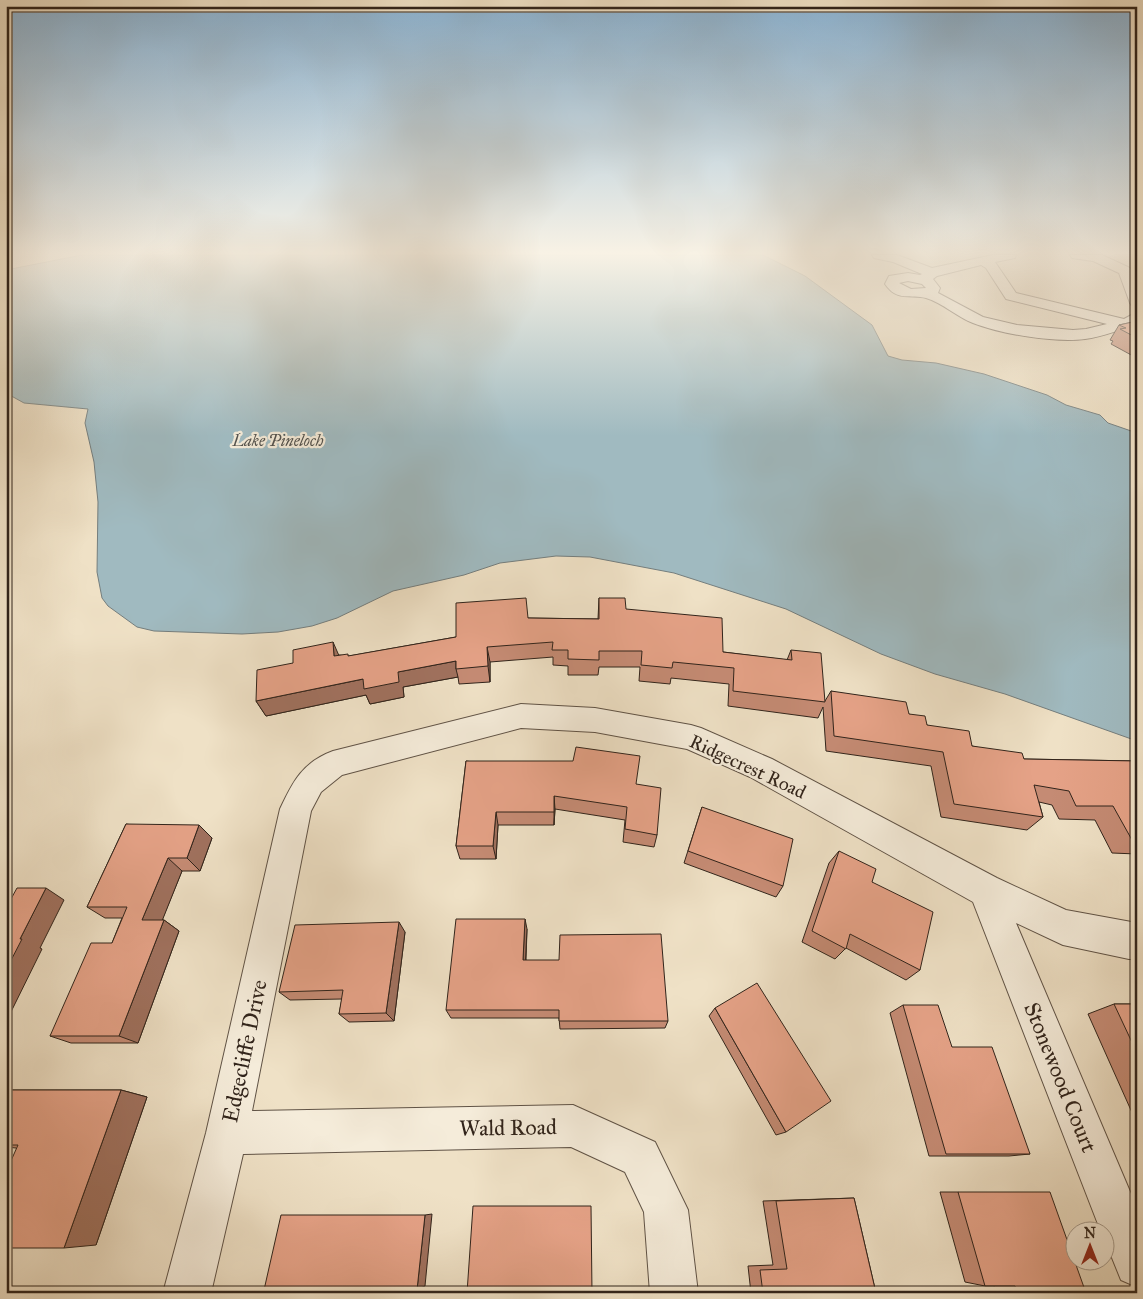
<svg xmlns="http://www.w3.org/2000/svg" width="1143" height="1299" font-family="'IM FELL Great Primer',serif">
  <style>
    .water { fill: #a0bac0; stroke: #747e7e }
    .lines { fill: none; stroke-linecap: round; stroke-linejoin: round }
    .minor-casing { stroke: #605346; stroke-width: 2 }
    .minor { fill: #f5ecda; fill-rule: evenodd }
    .wall { fill: #c58b74; stroke: #31241b }
    .shaded-wall { fill: #a0715e; stroke: #31241b }
    .building { fill: #e5a287; stroke: #31241b }
    .labels { text-anchor: middle; stroke-width: 4.5; stroke-linejoin: round; paint-order: stroke }
    .far-water-label { font-size: 16px; font-style: italic; fill: #52514d; stroke: #f5ecda }
    .street-label { font-size: 19px; fill: #31241b; stroke: #f5ecda }
    .near-street-label { font-size: 22px; fill: #31241b; stroke: #f5ecda }
  </style>
  <rect width="100%" height="100%" fill="#efe1c6"/>
  <filter id="stains"><feTurbulence type="fractalNoise" baseFrequency=".004" numOctaves="4"/><feColorMatrix values="0 0 0 0 .2 0 0 0 0 .09 0 0 0 0 .02 0 0 0 .5 -.17"/></filter>
  <radialGradient id="worn" r=".72"><stop offset=".6" stop-color="#630" stop-opacity="0"/><stop offset="1" stop-color="#630" stop-opacity=".3"/></radialGradient>
  <path class="water" d="M 82,255 L 763,255 L 805,276 L 872,325 L 888,356 L 902,360 L 936,363 L 984,374 L 1047,395 L 1066,405 L 1100,415 L 1108,423 L 1137,433 L 1137,741 L 1005,694 L 935,674 L 881,654 L 786,609 L 674,573 L 590,557 L 556,556 L 500,563 L 464,575 L 393,591 L 337,618 L 312,626 L 278,632 L 242,634 L 154,631 L 137,627 L 108,606 L 102,598 L 97,572 L 98,502 L 94,462 L 85,423 L 88,409 L 24,403 L 6,393 L 6,270 Z"/>
  <g class="lines">
    <defs>
      <path id="minor" d="M 872,255 L 897,255 L 932,268 L 993,255 L 1016,255 L 1015,258 L 995,262 L 1016,293 L 1124,319 L 1137,312 L 1137,325 C 1120,329 1103,337 1085,339 C 1055,343 1001,334 973,323 C 957,317 943,303 926,298 C 911,294 897,302 885,284 L 889,276 L 908,273 L 920,275 L 922,274 L 893,262 L 874,258 ZM 981,265 L 986,268 L 1006,299 L 1107,324 L 1086,329 L 1073,330 L 1017,325 L 983,317 L 938,293 L 940,288 L 933,279 L 937,276 ZM 908,281 L 922,284 L 926,288 L 911,289 L 899,283 Z
        M 1070,255 L 1102,255 L 1130,268 L 1137,283 L 1137,307 L 1132,306 L 1130,303 L 1119,273 L 1093,261 L 1072,258 Z
        M 521,704 L 595,708 L 691,725 L 701,728 L 772,759 L 997,878 L 1066,910 L 1137,923 L 1137,959 L 1129,959 L 1063,945 L 1016,923 L 1137,1208 L 1137,1287 L 1121,1280 L 1106,1243 L 1106,1232 L 1101,1232 L 973,902 L 750,777 L 687,749 L 595,732 L 521,728 L 342,775 L 321,792 L 311,811 L 252,1111 L 573,1105 L 655,1142 L 688,1210 L 698,1293 L 650,1293 L 644,1212 L 625,1172 L 571,1147 L 243,1154 L 211,1293 L 163,1293 L 206,1133 L 280,809 C 293,781 303,762 333,751 Z"/>
    </defs>
    <use href="#minor" class="minor-casing"/>
    <use href="#minor" class="minor"/>
  </g>
  <path class="wall" d="M 1137,321 L 1137,356 L 1135,357 L 1111,344 L 1113,341 L 1110,340 L 1119,325 Z
    M 599,598 L 723,652 L 787,660 L 791,650 L 825,701 L 831,691 L 909,714 L 927,725 L 972,746 L 1024,759 L 1137,761 L 1137,854 L 1112,853 L 1095,820 L 1059,819 L 1052,805 L 1039,802 L 1043,817 L 1027,830 L 941,817 L 931,766 L 826,751 L 823,707 L 818,718 L 728,706 L 729,684 L 671,678 L 670,684 L 639,681 L 640,667 L 599,667 L 598,675 L 568,675 L 568,666 L 553,665 L 553,657 L 490,662 L 490,682 L 459,684 L 458,677 L 403,687 L 404,697 L 370,704 L 366,695 L 266,716 L 256,701 L 293,663 L 339,655 L 349,656 L 456,637 L 528,618 L 598,619 Z
    M 466,761 L 636,784 L 657,835 L 654,847 L 623,842 L 625,820 L 555,809 L 554,825 L 498,825 L 496,859 L 460,859 L 456,846 Z
    M 702,807 L 783,886 L 776,897 L 684,863 Z
    M 126,824 L 212,838 L 200,871 L 182,871 L 162,920 L 164,920 L 179,931 L 138,1043 L 71,1043 L 50,1036 L 112,943 L 122,918 L 105,918 L 87,907 Z
    M 839,851 L 872,882 L 920,970 L 906,980 L 846,948 L 835,959 L 802,942 L 829,863 Z
    M 527,929 L 526,960 L 668,1021 L 665,1028 L 560,1029 L 559,1018 L 451,1018 L 446,1010 Z
    M 405,932 L 394,1021 L 349,1022 L 339,1014 L 342,999 L 290,1000 L 279,992 Z
    M 1114,1004 L 1137,1004 L 1137,1117 L 1134,1117 L 1088,1014 Z
    M 903,1005 L 952,1047 L 1030,1154 L 1009,1156 L 929,1156 L 890,1013 Z
    M 715,1008 L 786,1132 L 776,1135 L 709,1016 Z
    M 6,1090 L 121,1090 L 147,1097 L 96,1245 L 16,1148 L 6,1147 Z
    M 940,1192 L 958,1192 L 1086,1293 L 996,1293 L 994,1286 L 985,1286 L 965,1282 Z
    M 854,1198 L 876,1293 L 751,1293 L 748,1266 L 773,1265 L 763,1201 Z"/>
  <path class="shaded-wall" d="M 333,642 L 340,658 L 334,656 Z
    M 487,647 L 490,662 L 490,682 L 488,666 Z
    M 456,661 L 456,669 L 458,677 L 403,687 L 404,697 L 370,704 L 366,695 L 266,716 L 256,701 L 398,672 Z
    M 554,796 L 555,809 L 554,825 Z
    M 496,812 L 498,825 L 496,859 L 493,846 Z
    M 199,825 L 212,838 L 200,871 L 187,858 Z
    M 168,858 L 182,871 L 158,931 L 142,920 Z
    M 46,888 L 64,900 L 40,948 L 42,949 L 6,1022 L 6,970 L 20,939 Z
    M 525,919 L 527,929 L 525,970 L 523,960 Z
    M 164,920 L 179,931 L 138,1043 L 119,1036 Z
    M 399,922 L 405,932 L 394,1021 L 386,1013 Z
    M 121,1090 L 147,1097 L 96,1245 L 64,1248 Z
    M 432,1214 L 425,1286 L 417,1290 L 425,1215 Z"/>
  <path class="building" d="M 1137,321 L 1137,338 L 1120,329 L 1126,328 L 1119,325 Z
    M 526,598 L 528,618 L 599,619 L 599,598 L 625,598 L 626,609 L 722,618 L 723,652 L 792,660 L 791,650 L 821,653 L 825,702 L 733,691 L 734,668 L 673,662 L 672,668 L 641,665 L 642,651 L 599,651 L 599,660 L 568,659 L 568,650 L 552,650 L 553,642 L 487,647 L 488,666 L 456,669 L 456,661 L 398,672 L 399,682 L 364,689 L 363,679 L 256,701 L 257,670 L 293,663 L 293,650 L 333,642 L 334,656 L 348,654 L 348,656 L 456,637 L 456,603 Z
    M 831,691 L 906,702 L 909,714 L 925,716 L 927,725 L 969,731 L 972,746 L 1022,753 L 1024,759 L 1137,761 L 1137,841 L 1132,840 L 1113,806 L 1076,806 L 1069,791 L 1034,785 L 1043,817 L 954,804 L 943,752 L 834,736 Z
    M 576,747 L 640,756 L 636,784 L 661,788 L 657,835 L 625,829 L 627,807 L 554,796 L 554,812 L 496,812 L 493,846 L 456,846 L 466,761 L 573,761 Z
    M 702,807 L 793,839 L 783,886 L 688,851 Z
    M 126,824 L 199,825 L 187,858 L 168,858 L 142,920 L 164,920 L 119,1036 L 50,1036 L 91,943 L 112,943 L 127,907 L 87,907 Z
    M 839,851 L 876,869 L 872,882 L 933,912 L 920,970 L 850,934 L 846,949 L 812,931 Z
    M 17,888 L 46,888 L 20,939 L 22,939 L 6,970 L 6,908 Z
    M 456,919 L 525,919 L 523,960 L 559,960 L 560,935 L 661,934 L 668,1021 L 559,1021 L 559,1010 L 446,1010 Z
    M 399,922 L 386,1013 L 339,1014 L 343,990 L 279,992 L 295,925 Z
    M 757,983 L 831,1101 L 786,1132 L 715,1008 Z
    M 1114,1004 L 1137,1004 L 1137,1053 Z
    M 903,1005 L 938,1005 L 952,1047 L 992,1047 L 1030,1154 L 946,1154 Z
    M 6,1090 L 121,1090 L 64,1248 L 6,1248 L 6,1172 L 18,1145 L 6,1145 Z
    M 958,1192 L 1050,1192 L 1086,1293 L 1017,1293 L 1015,1286 L 985,1286 Z
    M 854,1198 L 876,1293 L 763,1293 L 760,1270 L 787,1269 L 776,1201 Z
    M 473,1206 L 591,1206 L 592,1293 L 467,1293 Z
    M 281,1215 L 425,1215 L 417,1290 L 264,1290 Z"/>
  <linearGradient id="sky" x2="0" y2="1"><stop stop-color="#8bb6d8"/><stop offset="0.58" stop-color="#f8f2e5"/><stop offset="1" stop-color="#f8f2e5" stop-opacity="0"/></linearGradient>
  <rect width="1143" height="436" fill="url(#sky)"/>
  <g class="labels">
    <g class="far-water-label">
      <text x="278" y="446">Lake Pineloch</text>
    </g>
    <g class="street-label">
      <text transform="translate(748 766) rotate(25)" y="7">Ridgecrest Road</text>
    </g>
    <g class="near-street-label">
      <text transform="translate(244 1051) rotate(-78)" y="8">Edgecliffe Drive</text>
      <text transform="translate(1061 1077) rotate(68)" y="8">Stonewood Court</text>
      <text transform="translate(508 1127) rotate(-1)" y="8">Wald Road</text>
    </g>
  </g>
  <rect width="1143" height="1299" fill="none" stroke="#efe1c6" stroke-width="25"/>
  <rect x="8" y="8" width="1128" height="1284" fill="none" stroke="#31241b" stroke-width="2.5"/>
  <rect x="12" y="12" width="1118" height="1274" fill="none" stroke="#31241b"/>
  <g transform="translate(1090 1246)"><circle r="24" fill="#f5ecda" stroke="#a79c8e"/>
  <path d="M0-4L9 19L0 12L-9 19Z" fill="#8f2418"/>
  <text y="-8" font-size="14" font-weight="bold" text-anchor="middle" fill="#31241b">N</text>
  </g>
  <rect width="100%" height="100%" filter="url(#stains)"/>
  <rect width="100%" height="100%" fill="url(#worn)"/>
</svg>
